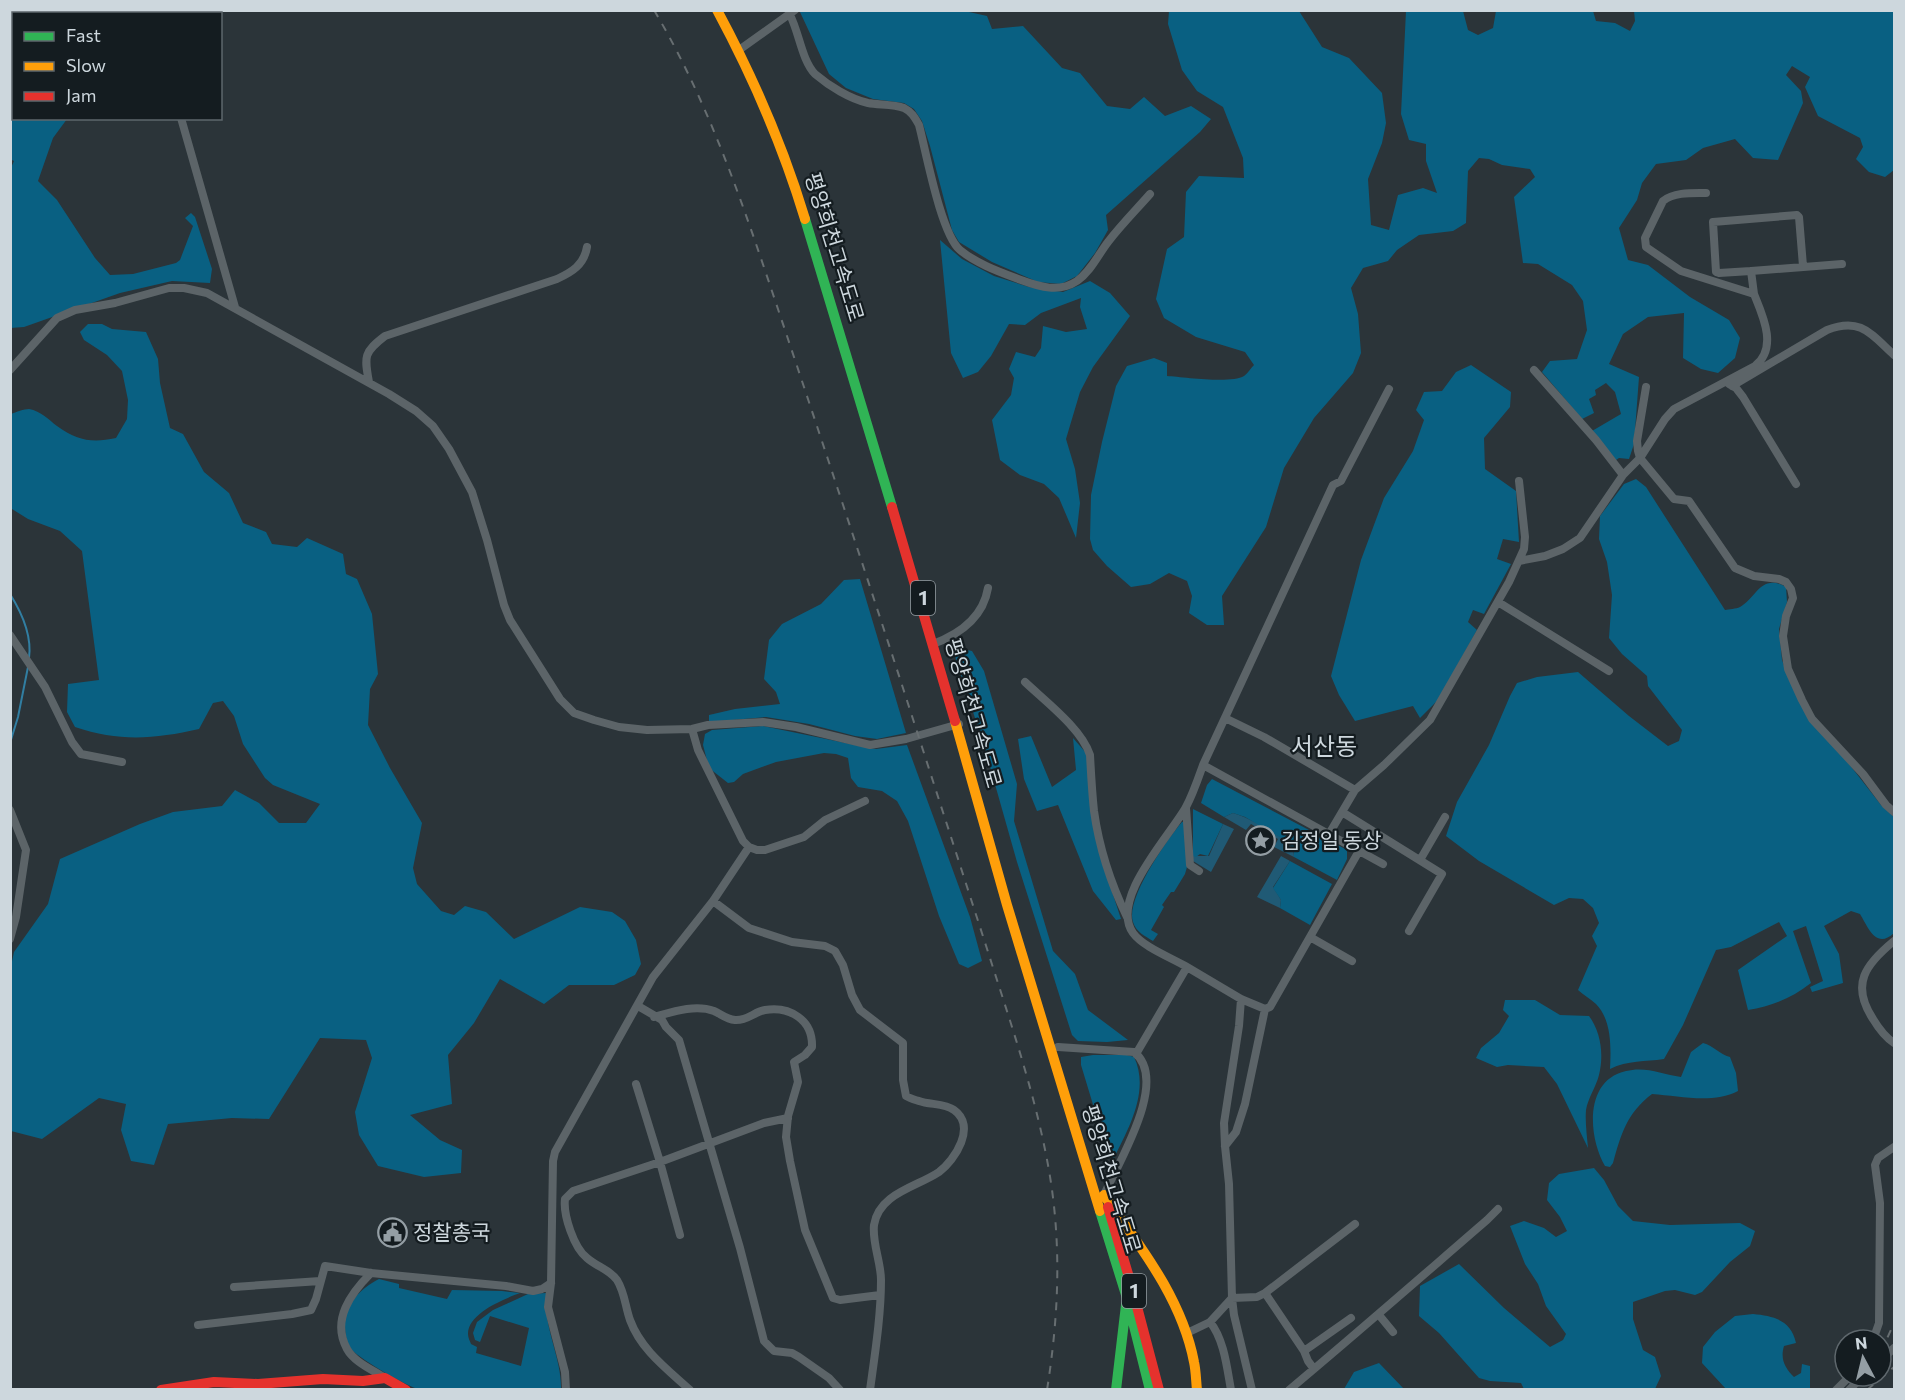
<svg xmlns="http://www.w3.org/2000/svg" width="1905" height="1400" font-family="Commissioner,'Noto Sans KR',sans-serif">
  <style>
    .green { fill: #205a75 }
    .forest { fill: #096082 }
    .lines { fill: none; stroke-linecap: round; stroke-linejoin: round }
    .stream { stroke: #317ea2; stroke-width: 2 }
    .street { stroke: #5c6468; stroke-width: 8 }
    .fast { stroke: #30b455; stroke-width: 10 }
    .slow { stroke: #ff9f0a; stroke-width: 10 }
    .jam { stroke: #e5322d; stroke-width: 10 }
    .rail { stroke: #676e71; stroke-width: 2; stroke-dasharray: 8 8; stroke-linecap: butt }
    .labels { text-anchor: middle; stroke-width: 4.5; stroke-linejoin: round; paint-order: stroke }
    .shield { fill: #141c20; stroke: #969fa4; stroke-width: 1.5 }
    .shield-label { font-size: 20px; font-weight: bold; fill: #cdd7dd }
    .street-label { font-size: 21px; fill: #cdd7dd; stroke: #141c20 }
    .poi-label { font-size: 21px; fill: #cdd7dd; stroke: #141c20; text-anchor: start }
    .quarter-label { font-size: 24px; fill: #cdd7dd; stroke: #141c20 }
  </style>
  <rect width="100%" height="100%" fill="#2b3439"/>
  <path class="green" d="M 1233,813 C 1247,817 1280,834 1289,844 C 1293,848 1294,851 1294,857 L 1274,847 L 1278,839 L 1251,824 L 1246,830 L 1224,817 Z
    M 1223,824 L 1234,829 L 1211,872 L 1193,861 L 1193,856 L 1209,856 Z
    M 1281,856 L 1290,861 L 1273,887 L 1281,900 L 1280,908 L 1257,897 Z"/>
  <path class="forest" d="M 802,10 L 960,10 L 987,16 L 992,29 L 1023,26 L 1062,68 L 1080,73 L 1107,106 L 1130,109 L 1144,97 L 1165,116 L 1191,106 L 1211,119 L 1200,132 L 1106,215 L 1108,230 L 1095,253 L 1077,276 L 1061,284 L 1038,282 L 992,262 L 959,242 L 952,230 L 930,146 L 922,121 L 914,109 L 904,103 L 873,99 L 846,88 L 829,74 L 800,12 Z
    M 1169,11 L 1299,11 L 1322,47 L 1349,58 L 1382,93 L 1386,123 L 1382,143 L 1368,179 L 1371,225 L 1389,230 L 1398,195 L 1423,188 L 1437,193 L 1426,161 L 1426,144 L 1409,140 L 1401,114 L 1406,11 L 1463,11 L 1468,30 L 1478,35 L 1493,28 L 1496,11 L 1593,11 L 1596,21 L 1615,23 L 1630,31 L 1635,21 L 1634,11 L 1894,11 L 1894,170 L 1885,177 L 1869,172 L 1856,159 L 1863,147 L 1860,138 L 1818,116 L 1805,87 L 1810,77 L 1792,66 L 1786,75 L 1801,91 L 1803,103 L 1778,160 L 1753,158 L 1735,139 L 1703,148 L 1686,160 L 1656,164 L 1642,183 L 1637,200 L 1619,228 L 1628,260 L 1648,265 L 1690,297 L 1729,320 L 1740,338 L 1735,358 L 1718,373 L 1701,369 L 1683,358 L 1684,313 L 1648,317 L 1623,334 L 1609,364 L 1639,377 L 1634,444 L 1629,459 L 1619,458 L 1616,460 L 1592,431 L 1621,414 L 1615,392 L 1606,383 L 1595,390 L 1596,395 L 1589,399 L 1594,413 L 1582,419 L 1542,372 L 1550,361 L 1577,359 L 1587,330 L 1583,301 L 1572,285 L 1538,264 L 1523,263 L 1514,197 L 1535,177 L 1530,169 L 1502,165 L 1489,159 L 1479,158 L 1468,171 L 1466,223 L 1453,231 L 1419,235 L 1397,250 L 1388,261 L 1363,268 L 1351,288 L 1358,314 L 1361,353 L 1353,373 L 1314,418 L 1284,468 L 1266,527 L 1222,596 L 1224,625 L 1207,625 L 1189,613 L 1192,596 L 1187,581 L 1169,573 L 1150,584 L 1131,587 L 1107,566 L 1093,550 L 1090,539 L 1091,495 L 1102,442 L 1116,386 L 1127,366 L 1154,358 L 1167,363 L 1167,376 C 1183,377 1231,384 1244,376 C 1248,373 1251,368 1254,365 L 1245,352 L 1196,337 L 1164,318 L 1156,299 L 1167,249 L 1184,237 L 1186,192 L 1199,176 L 1244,178 L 1243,158 L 1223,107 L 1197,91 L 1182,70 L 1168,24 Z
    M 13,72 L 14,118 L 67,119 L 53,138 L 38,181 L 57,200 L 95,258 L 110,275 L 133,274 L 176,263 L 180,260 L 193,226 L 185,218 L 191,213 L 195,217 L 212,269 L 210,283 L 172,281 L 120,293 L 24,327 L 10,328 L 10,170 L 14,161 L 10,159 L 10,77 Z
    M 940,240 L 962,259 L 994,276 L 1029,287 L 1063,292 L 1090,281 L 1110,293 L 1130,316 L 1093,367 L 1080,392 L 1066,439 L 1075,469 L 1080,503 L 1076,538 L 1059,498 L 1044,484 L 1020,475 L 1000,460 L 992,420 L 1011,395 L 1014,378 L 1009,369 L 1016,352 L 1035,357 L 1041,348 L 1043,326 L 1066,332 L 1087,329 L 1080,307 L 1081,298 L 1041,313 L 1025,325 L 1009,324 L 991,356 L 978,372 L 963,378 L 951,353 Z
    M 88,324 L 102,324 L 112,329 L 146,332 L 158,359 L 160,383 L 170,428 L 183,434 L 204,472 L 229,493 L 243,523 L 266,532 L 272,544 L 297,547 L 307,538 L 343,554 L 346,574 L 357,579 L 372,614 L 378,674 L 370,689 L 368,725 L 390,768 L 422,823 L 413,868 L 417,884 L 441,911 L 454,915 L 465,906 L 486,912 L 514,939 L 580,907 L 612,912 L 625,921 L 636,940 L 641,964 L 635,975 L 614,985 L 569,985 L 544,1004 L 500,979 L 474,1023 L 448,1055 L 452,1104 L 410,1115 L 440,1140 L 462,1150 L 461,1173 L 424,1177 L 378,1166 L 359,1135 L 355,1112 L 372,1058 L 366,1040 L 320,1038 L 269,1119 L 232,1118 L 168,1124 L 154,1165 L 131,1161 L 121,1130 L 126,1104 L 99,1098 L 42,1139 L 11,1131 L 11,966 L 14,952 L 48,904 L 60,859 L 140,824 L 173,812 L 222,806 L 235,790 L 259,803 L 279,823 L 306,823 L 320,804 L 273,785 L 265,778 L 243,744 L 234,716 L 223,701 L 213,703 L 199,729 C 155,739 119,742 75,727 L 67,712 L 68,684 L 99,680 L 82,551 L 60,531 L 28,519 L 12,509 L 11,414 C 16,412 24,409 29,409 C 41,411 49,420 57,426 C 77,441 93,443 116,438 L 127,419 L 128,400 L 122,371 L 107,355 L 84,340 L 80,332 Z
    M 1471,365 L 1511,392 L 1510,407 L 1484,438 L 1485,469 L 1516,491 L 1519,542 L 1503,539 L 1497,559 L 1511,564 L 1484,614 L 1473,610 L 1468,622 L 1477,630 L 1438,700 L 1420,718 L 1413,706 L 1355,721 L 1339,695 L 1331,676 L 1361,560 L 1384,498 L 1413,451 L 1424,420 L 1416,410 L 1424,392 L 1442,391 L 1456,372 Z
    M 1636,479 L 1646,487 L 1725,610 C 1729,609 1736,609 1740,607 C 1757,597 1761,573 1786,587 L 1787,602 L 1779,629 L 1782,660 L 1790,682 L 1849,764 L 1881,805 L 1894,817 L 1894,933 C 1876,950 1868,927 1860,914 L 1851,911 L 1824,926 L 1839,954 L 1843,983 L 1812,992 L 1810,987 L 1823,981 L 1806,926 L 1793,931 L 1811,983 C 1792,998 1772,1006 1748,1010 L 1738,970 L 1787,936 L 1779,922 L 1731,947 L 1716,950 L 1683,1025 L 1664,1059 C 1645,1062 1628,1060 1610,1069 C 1611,1049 1612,1020 1596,1004 C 1591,999 1583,995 1578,990 L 1597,946 L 1592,936 L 1599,923 L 1593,908 L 1583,899 L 1569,898 L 1554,905 L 1479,861 L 1446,836 L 1457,802 L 1489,745 L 1510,696 L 1517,683 L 1537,677 L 1578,672 L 1629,716 L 1668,746 L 1679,741 L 1682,730 L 1648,686 L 1647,676 L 1622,654 L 1609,638 L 1612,595 L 1607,562 L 1599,539 L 1600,516 L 1624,484 Z
    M 860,579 L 906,733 L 877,739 L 855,736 L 809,724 L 766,717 L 709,722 L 709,715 L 735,709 L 780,704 L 776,692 L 764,679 L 769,640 L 782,624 L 821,604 L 844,580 Z
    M 952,647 L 972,651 L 984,671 L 1017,784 L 1014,821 L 1053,951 L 1075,974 L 1088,1010 L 1128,1040 L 1107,1042 L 1078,1041 L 1072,1035 L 1017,862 L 985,749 Z
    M 763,726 L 865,747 L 876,749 L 907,745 L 970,917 L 982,961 L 968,968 L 959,964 L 939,916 L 908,821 L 897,801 L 882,791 L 858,787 L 851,778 L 848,758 L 836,754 L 824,753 L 776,762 L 743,774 L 734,782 L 728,783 L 709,768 L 703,745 L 705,734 L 712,730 Z
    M 1031,736 L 1052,787 L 1076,770 L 1073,738 L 1087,754 L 1104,867 L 1121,919 L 1116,920 L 1093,891 L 1058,805 L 1037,811 L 1024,779 L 1018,739 Z
    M 1212,779 L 1347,850 L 1347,859 L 1337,880 L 1294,857 L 1294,850 L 1288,842 L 1245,817 L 1233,813 L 1224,817 L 1201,803 L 1207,785 Z
    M 1193,809 L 1223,824 L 1208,856 L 1200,854 L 1196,857 L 1193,856 Z
    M 1182,822 L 1184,822 L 1187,867 L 1185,874 L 1174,892 L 1171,892 L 1162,905 L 1164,907 L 1151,930 L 1158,934 L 1153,941 C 1145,936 1136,932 1133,922 C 1125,900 1167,839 1182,822 Z
    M 1290,861 L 1332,884 L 1310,925 L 1280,908 L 1281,900 L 1273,888 Z
    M 1505,1000 L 1535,1000 L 1560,1015 L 1589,1016 C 1601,1032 1604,1055 1599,1075 C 1596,1087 1588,1098 1586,1110 C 1585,1122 1587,1136 1588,1148 L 1557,1084 L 1544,1067 L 1508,1065 L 1497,1067 L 1476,1058 L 1481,1048 L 1499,1033 L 1509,1016 L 1503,1010 Z
    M 1703,1043 C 1714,1046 1719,1054 1730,1057 L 1736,1073 L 1738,1091 C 1713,1104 1680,1096 1652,1094 C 1627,1113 1621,1134 1613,1163 L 1610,1167 L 1605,1166 C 1588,1137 1584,1080 1626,1071 C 1645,1066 1662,1074 1681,1077 L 1691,1052 Z
    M 1093,1055 L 1127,1055 L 1134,1057 C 1150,1090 1129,1128 1114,1158 L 1108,1154 L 1081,1065 L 1081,1057 Z
    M 1594,1168 L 1604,1180 L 1618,1206 L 1633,1221 L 1670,1225 L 1740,1223 L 1755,1231 L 1750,1246 L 1730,1262 L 1702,1292 L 1695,1295 L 1675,1290 L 1665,1291 L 1633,1302 L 1633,1319 L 1643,1350 L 1655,1357 L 1661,1376 L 1655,1389 L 1524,1389 L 1521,1383 L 1490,1381 L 1479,1378 L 1439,1333 L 1419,1316 L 1420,1286 L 1459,1264 L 1504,1308 L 1550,1347 L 1563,1340 L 1566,1334 L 1546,1306 L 1538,1284 L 1525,1264 L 1510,1226 L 1524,1221 L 1544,1228 L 1556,1237 L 1567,1231 L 1560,1217 L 1547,1200 L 1549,1183 L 1559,1174 Z
    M 379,1279 L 399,1284 L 399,1288 L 447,1299 L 452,1290 L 502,1291 L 520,1293 C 504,1299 468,1313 468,1334 C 468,1338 470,1341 471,1344 L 477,1347 L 476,1353 L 521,1366 L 529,1328 L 490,1316 L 480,1342 L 475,1340 L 473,1333 L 477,1322 L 493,1310 L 528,1294 L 547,1293 C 542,1326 562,1357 561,1389 C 529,1389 497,1389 465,1389 C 450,1389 434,1391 419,1389 C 409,1388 360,1359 352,1350 C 346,1343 345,1333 345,1324 C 346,1303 361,1288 379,1279 Z
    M 1753,1314 C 1774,1316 1791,1320 1796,1343 L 1784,1346 C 1780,1359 1785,1368 1794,1377 L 1801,1373 L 1802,1364 L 1810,1366 L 1810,1389 L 1726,1389 L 1702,1363 L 1703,1347 L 1715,1332 L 1735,1316 Z
    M 1379,1363 L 1404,1389 L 1344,1389 L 1354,1372 Z"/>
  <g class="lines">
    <path class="stream" d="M 10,594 C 22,613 32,636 29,658
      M 10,743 L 18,717 L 28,667"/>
    <path class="street" d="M 147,10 L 149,14
      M 160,14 L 161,10
      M 790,15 C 799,32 802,61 815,74 C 829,86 850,99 868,103 C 879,105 894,104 904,108 C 912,112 915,118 919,125 C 926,152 941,234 960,250 C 977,264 1000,272 1021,280 C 1040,287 1059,293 1077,281 C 1091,271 1098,255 1108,242 C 1121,225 1136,210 1150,194
      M 739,50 L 795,10
      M 181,118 L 235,307
      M 1751,271 L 1842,264
      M 1754,294 L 1751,271 L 1719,273 L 1716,272 L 1713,222 L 1797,215 L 1799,217 L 1803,266
      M 10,370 L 57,318 L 75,310 L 115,303 L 169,288 L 184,288 L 207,293 L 389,394 L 416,411 L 433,426 L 449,449 L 472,492 L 487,540 L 504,605 L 510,620 L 560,699 L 574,713 L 594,720 L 619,727 L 647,730 L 692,729 L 708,725 L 763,722 L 796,727 L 870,745 L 906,739 L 959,724
      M 1534,370 L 1596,440 L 1623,475
      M 369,382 C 364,356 364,352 385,336 L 557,279 C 572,272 584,265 587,247
      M 1729,384 L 1736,388 L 1743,397 L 1796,484
      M 1732,386 L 1827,330 C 1861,317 1871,334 1894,355
      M 1646,387 L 1637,441 L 1638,451 L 1640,458 L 1674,499 L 1689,501 L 1735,568 L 1754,576 L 1779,579 L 1786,582 L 1791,589 L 1793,598 L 1786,616 L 1783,636 L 1788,669 L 1802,700 L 1812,719 L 1863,774 L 1886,805 L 1894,812
      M 1519,561 L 1545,556 L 1563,549 L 1580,538 L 1623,475 L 1640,458 L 1665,419 L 1674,409 L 1755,366 C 1778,348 1763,316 1754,294 L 1681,271 L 1646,247 L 1645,238 L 1663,201 C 1674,192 1692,193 1706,193
      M 1498,602 L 1609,671
      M 10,635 L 45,687 L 72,742 L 81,754 L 122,762
      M 933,644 C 960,634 983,618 988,588
      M 1025,682 C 1045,701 1082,729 1090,755 C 1091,774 1092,792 1094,811 C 1099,847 1111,884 1127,917
      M 1225,718 L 1264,737 L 1355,790
      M 692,729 L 698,750 L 743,841 L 749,847 L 757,850 L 765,850 L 804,837 L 825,820 L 865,801
      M 1203,765 L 1383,864
      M 1186,808 L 1190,865 L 1199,871
      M 10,810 L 26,850 L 16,917 L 10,939
      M 1342,812 L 1442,874 L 1409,931
      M 1329,834 L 1355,790 L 1384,765 L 1430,720 L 1509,582 L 1524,549 L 1525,537 L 1519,481
      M 1420,860 L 1445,817
      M 713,901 L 749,928 L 792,942 L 825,946 L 835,951 L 843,965 L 852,995 L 860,1010 L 903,1043 L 903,1080 L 906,1096 C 910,1098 914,1100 919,1101 C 930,1105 945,1103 954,1110 C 977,1126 955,1160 939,1172 C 917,1187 879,1193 874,1225 C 872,1243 881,1262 881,1280 C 881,1316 875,1353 870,1390
      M 1310,937 L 1352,961
      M 1894,941 C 1866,964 1850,984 1873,1019 C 1879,1029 1885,1037 1894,1043
      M 1187,967 L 1241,999 L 1265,1009 L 1270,1007 L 1359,851
      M 1241,999 L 1239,1026 L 1224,1123 L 1225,1146 L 1229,1184 L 1232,1298 L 1234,1315 L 1252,1390
      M 638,1006 L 662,1020 L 666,1027 L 679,1040 L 740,1248 L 764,1341 L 774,1351 L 792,1353 L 799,1357 L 829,1378 L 840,1390
      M 654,1017 C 672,1012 695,1004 714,1011 C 721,1014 726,1019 735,1020 C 747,1021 754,1012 765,1010 C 790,1006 813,1020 812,1047 L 805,1055 L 794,1062 L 798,1082 L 788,1116 L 786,1137 L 790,1161 L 805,1230 L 833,1298 L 840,1300 L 880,1295
      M 1058,1047 L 1134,1052 C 1170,1080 1118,1163 1104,1195
      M 1136,1054 L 1187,967 C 1172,958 1143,947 1133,933 C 1109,899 1170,836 1186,807 C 1193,794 1198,779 1203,765 L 1333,485 L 1341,481 L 1389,389
      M 636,1084 L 660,1162 L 680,1235
      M 1225,1146 L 1236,1132 L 1245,1104 L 1265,1009
      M 371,1273 C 351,1293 331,1320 347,1349 C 354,1362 373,1370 385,1378
      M 234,1287 L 320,1281
      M 1265,1293 L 1304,1351 L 1308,1361 L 1314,1369
      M 1379,1315 L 1393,1332
      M 1210,1322 L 1232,1298 L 1257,1297 L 1265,1293 L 1355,1224
      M 198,1325 L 292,1314 L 311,1310 L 316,1299 L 325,1266 L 371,1273 L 506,1286 L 533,1291 L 542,1289 L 551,1283
      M 1187,1333 L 1210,1322 C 1224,1339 1227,1368 1231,1390
      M 1873,1340 L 1879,1323 L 1880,1203 L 1875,1165 L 1878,1158 L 1894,1147
      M 1304,1351 L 1351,1318
      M 1881,1360 L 1894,1348
      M 566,1390 L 565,1372 L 548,1307 L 551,1283 L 553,1161 L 555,1152 L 653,977 L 713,901 L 749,847
      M 690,1390 C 667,1369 641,1350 630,1320 C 625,1306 625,1293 617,1280 C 609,1269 597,1267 587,1258 C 574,1248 563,1215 565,1199 L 573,1191 L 660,1162 L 764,1123 L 788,1118
      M 1289,1390 C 1356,1334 1421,1277 1487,1220 L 1498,1209
      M 1836,1390 L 1850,1376
      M 1849,1390 L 1863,1376"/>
    <path class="fast" d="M 805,219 L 892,507
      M 1100,1211 L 1127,1298
      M 1127,1298 L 1150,1390
      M 1116,1390 L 1126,1305"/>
    <path class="slow" d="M 717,10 C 753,77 783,146 805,219
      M 955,721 L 1007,905 L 1100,1211
      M 1104,1195 C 1140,1246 1182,1299 1194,1362 C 1196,1371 1196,1381 1197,1390"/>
    <path class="jam" d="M 892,507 L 955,721
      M 1108,1207 L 1131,1284 L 1159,1390
      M 161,1390 L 214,1382 L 258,1384 L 323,1379 L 363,1381 L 385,1378 L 406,1390"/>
    <path class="rail" d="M 654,10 C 714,111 749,223 786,333 C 825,450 864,568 902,685 C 931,775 960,865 989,955 C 1011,1024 1035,1094 1048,1165 C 1062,1241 1059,1314 1047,1390
      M 1881,1352 L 1894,1323
      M 1867,1390 L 1894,1367"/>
  </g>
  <defs>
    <symbol id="sight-ring" viewBox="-11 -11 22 22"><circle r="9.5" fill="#141c20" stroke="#949ea4" stroke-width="1.5"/><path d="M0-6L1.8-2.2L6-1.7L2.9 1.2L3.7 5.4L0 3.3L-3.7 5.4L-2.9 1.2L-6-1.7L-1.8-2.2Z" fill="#949ea4"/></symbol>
    <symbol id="civic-ring" viewBox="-11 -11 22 22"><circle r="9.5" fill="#141c20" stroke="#949ea4" stroke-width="1.5"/><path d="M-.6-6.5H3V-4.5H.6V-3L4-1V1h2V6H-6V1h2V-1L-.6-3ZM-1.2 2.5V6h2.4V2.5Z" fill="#949ea4"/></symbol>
  </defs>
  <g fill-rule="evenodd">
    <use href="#sight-ring" x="1244" y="824" width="33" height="33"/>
    <use href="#civic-ring" x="376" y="1216" width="33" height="33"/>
  </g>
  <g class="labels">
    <g class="shield">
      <rect x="911" y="581" width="24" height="34" rx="4.5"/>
      <rect x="1122" y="1274" width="24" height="34" rx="4.5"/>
    </g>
    <g class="shield-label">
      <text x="923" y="605">1</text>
      <text x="1134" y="1298">1</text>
    </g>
    <g class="street-label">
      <text transform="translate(834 247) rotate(73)" y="7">평양희천고속도로</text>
      <text transform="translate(973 713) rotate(74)" y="7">평양희천고속도로</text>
      <text transform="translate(1111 1179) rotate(73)" y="7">평양희천고속도로</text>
    </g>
    <g class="poi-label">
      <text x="1281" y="848">김정일 동상</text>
      <text x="413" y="1240">정찰총국</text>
    </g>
    <g class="quarter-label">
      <text x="1324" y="755">서산동</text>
    </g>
  </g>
  <rect width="1905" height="1400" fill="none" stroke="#cdd7dd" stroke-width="24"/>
  <rect x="12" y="12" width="210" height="108" fill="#141c20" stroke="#5e676c" stroke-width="1.5"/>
  <rect x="24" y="32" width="30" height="9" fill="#30b455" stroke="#5e676c" stroke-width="1.5"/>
  <text x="66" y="42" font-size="18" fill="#cdd7dd">Fast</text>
  <rect x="24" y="62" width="30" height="9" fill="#ff9f0a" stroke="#5e676c" stroke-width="1.5"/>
  <text x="66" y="72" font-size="18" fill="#cdd7dd">Slow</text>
  <rect x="24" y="92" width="30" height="9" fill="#e5322d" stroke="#5e676c" stroke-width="1.5"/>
  <text x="66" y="102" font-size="18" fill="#cdd7dd">Jam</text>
  <g transform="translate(1863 1358) rotate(353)"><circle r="28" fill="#141c20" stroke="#5e676c" stroke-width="1.5"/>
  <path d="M0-4.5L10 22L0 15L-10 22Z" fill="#949ea4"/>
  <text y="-9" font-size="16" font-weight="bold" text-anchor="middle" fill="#cdd7dd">N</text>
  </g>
</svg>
